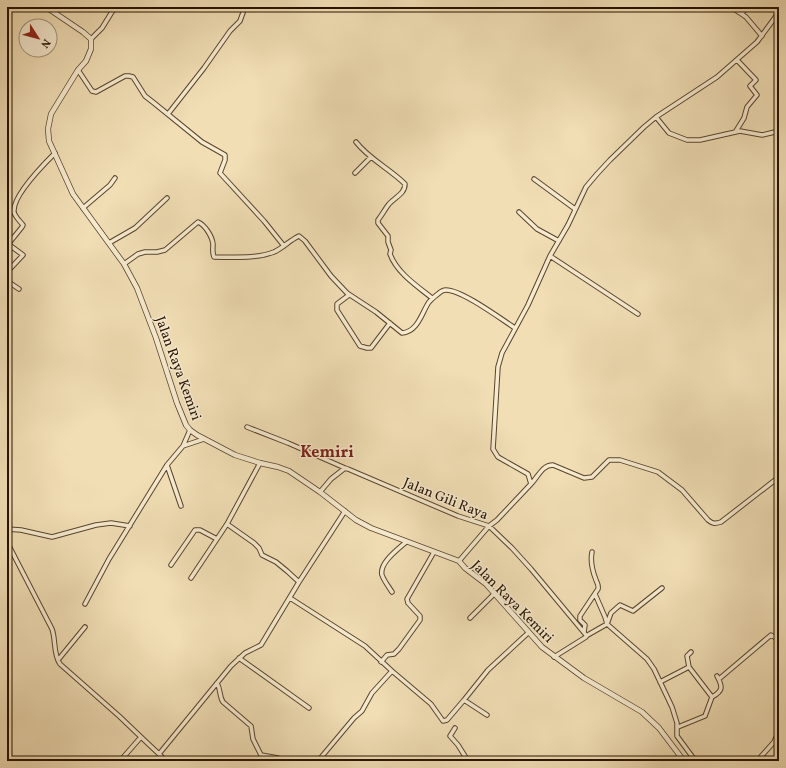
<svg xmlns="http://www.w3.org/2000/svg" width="786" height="768" font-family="Vollkorn,serif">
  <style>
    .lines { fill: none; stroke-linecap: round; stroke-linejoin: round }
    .minor-casing { stroke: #59452d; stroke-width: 5.5 }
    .tertiary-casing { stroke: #59452d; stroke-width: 6 }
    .minor { stroke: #f6eacf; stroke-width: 3.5 }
    .tertiary { stroke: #f6eacf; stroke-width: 4.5 }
    .labels { text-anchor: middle; stroke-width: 3; stroke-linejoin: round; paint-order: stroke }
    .street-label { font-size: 14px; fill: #261200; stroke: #f6eacf }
    .quarter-label { font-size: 16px; font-weight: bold; fill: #7a1f14; stroke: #f6eacf }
  </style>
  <rect width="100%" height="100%" fill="#f1deb5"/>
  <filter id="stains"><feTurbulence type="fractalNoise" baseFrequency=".005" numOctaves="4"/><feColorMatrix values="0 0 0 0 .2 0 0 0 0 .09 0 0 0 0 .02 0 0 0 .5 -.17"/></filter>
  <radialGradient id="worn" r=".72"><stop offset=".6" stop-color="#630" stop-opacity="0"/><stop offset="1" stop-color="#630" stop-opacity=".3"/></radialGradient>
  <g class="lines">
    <defs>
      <path id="minor" d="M 731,7 L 746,17 L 762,36
        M 742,14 L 746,7
        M 91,39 L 102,28 L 115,7
        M 78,70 L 92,91 L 96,92 L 125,76 L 129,76 L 133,77 L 145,96 L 154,103 L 202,142 L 225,155 L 225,160 L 220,173 L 264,221 L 284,246
        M 168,114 L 204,68 L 230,31 L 240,21 L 245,7
        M 656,117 L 717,77 L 757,42 L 779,12
        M 736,131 L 744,118 L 747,107 L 757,95 L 750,86 L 756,80 L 737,60
        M 356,142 C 369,159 390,169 405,184 C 405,194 395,197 389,204 C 385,209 382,215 378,220 L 378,223 L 388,236 L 388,242 L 391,250 L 390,254 C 397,273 417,286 432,298
        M 355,173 L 371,157
        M 534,179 L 575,209
        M 83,208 L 110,185 L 115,178
        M 519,212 L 537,229 L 559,241
        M 109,243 L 135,228 L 167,198
        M 7,244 L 10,242 L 22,227 L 23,225 C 20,221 15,217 14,212 C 12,196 44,164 55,153
        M 550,256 L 638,314
        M 124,264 L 138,254 L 145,252 L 157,252 L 165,250 L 198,222 C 205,225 212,236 213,244 C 213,249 212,252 214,257 C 234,257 256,259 274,252 C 283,248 290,240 299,236 L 305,241 L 331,276 L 347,293 L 376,312 L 402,333 C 418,332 422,312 429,302 C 432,299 435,296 438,294 C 440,292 443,290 446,290 C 462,290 501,319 515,328
        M 7,272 L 23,255 L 8,244
        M 7,281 L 19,289
        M 349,295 L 337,304 L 337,310 L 360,346 L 367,348 L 371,348 L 390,323
        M 247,427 L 288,443 L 345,468
        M 183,446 L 204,439
        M 167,465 L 181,506
        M 531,484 C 538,477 542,465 553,465 L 584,478 L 592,477 L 609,460 L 620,460 L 658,472 L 682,490 L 708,520 C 713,524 715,524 721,522 L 779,477
        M 320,492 L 331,479 L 345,468 L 348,469 L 458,516 L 489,526 L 512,548 L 531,569 L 586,635 L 586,637 L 554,657
        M 227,524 L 254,543 L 259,548 L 262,555 L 276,562 L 287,571 L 299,582
        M 7,529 L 21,530 L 52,537 L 96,525 L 111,523 L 130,526
        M 7,542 L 52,629 C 56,640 53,654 60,664 L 119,716 L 141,737
        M 459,561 L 489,526 L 497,520 L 531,484 L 528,474 L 498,457 L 493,449 L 498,367 L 502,353 L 528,305 L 550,256 L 568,225 L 586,187 L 597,174 L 610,160 L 644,127 L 656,117 L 669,133 L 687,140 L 700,140 L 740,131 L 762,135 L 779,131
        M 171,565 L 195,530 L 200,530 L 217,539
        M 191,578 L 227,524 L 260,463
        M 392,592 C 389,587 384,581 382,575 C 379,563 398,549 406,542
        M 595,594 L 605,617 L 607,624 L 647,659 L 654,669 L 672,707 L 677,723 L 677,736 L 694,759 L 697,761
        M 290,598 L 365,646 L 392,671 L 372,693 L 362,711 L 354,718 L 318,761
        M 85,604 L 109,559 L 167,465 L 183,446 L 190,430
        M 470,618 L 494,594
        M 584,632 L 585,625 L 580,620 L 580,616 L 598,589 C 599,585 597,583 596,580 C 592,570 590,562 592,552
        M 586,636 L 607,624 L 611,613 L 620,605 L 633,611 L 662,588
        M 239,658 L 309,708
        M 58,660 L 85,627
        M 381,662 L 387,655 L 394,654 L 399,649 L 420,620 L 420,616 L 408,603 L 407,599 L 434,552
        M 689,667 L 712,697
        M 392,671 L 431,704 L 443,721 L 447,720 L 464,700
        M 719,679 L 771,635 L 779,640
        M 660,682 L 689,667 L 687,656 L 691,652
        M 217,683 C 221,690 219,696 223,702 L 251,726 L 253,739 L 261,755 L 278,758 L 283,761
        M 487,715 L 464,700 L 488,670 L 528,633
        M 678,727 L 705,716 L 712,697 C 723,691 723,687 717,676
        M 455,728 L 450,736 L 458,745 L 468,761
        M 159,754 L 231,666 L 245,653 L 261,645 L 299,582 L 345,511
        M 120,761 L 141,737 L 159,754 L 166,761
        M 757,761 L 774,742 L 779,731"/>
      <path id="tertiary" d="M 46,7 L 83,32 L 91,39 L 91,49 L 86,61 L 78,70 L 51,114 L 48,129 L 49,141 L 73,194 L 124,264 L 137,288 L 156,338 L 177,403 L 186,425 L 190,430 L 197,435 L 235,455 L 260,463 L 278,467 L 289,471 L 320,492 L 356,520 L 371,528 L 459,561 L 465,568 L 486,584 L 542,647 L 584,678 L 642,712 L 659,728 L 684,761"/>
    </defs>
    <use href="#minor" class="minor-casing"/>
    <use href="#tertiary" class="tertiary-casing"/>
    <use href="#minor" class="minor"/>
    <use href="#tertiary" class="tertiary"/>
  </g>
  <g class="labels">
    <g class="street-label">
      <text transform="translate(179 368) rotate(70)" y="5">Jalan Raya Kemiri</text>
      <text transform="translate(446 498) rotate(22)" y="5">Jalan Gili Raya</text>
      <text transform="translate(513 601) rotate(45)" y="5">Jalan Raya Kemiri</text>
    </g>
    <g class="quarter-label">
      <text x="327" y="457">Kemiri</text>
    </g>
  </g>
  <rect width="786" height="768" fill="none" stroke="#f1deb5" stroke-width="24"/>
  <rect x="8" y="8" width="770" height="752" fill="none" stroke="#261200" stroke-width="2"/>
  <rect x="12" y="12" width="762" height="744" fill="none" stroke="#261200"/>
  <g transform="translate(38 38) rotate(126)"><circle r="19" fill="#f6eacf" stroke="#a3947c"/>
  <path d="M0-3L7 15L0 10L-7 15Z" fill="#8f2418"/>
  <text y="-6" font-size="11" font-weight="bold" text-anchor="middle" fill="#261200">N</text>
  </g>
  <rect width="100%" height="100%" filter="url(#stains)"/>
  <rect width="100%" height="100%" fill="url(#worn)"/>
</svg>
